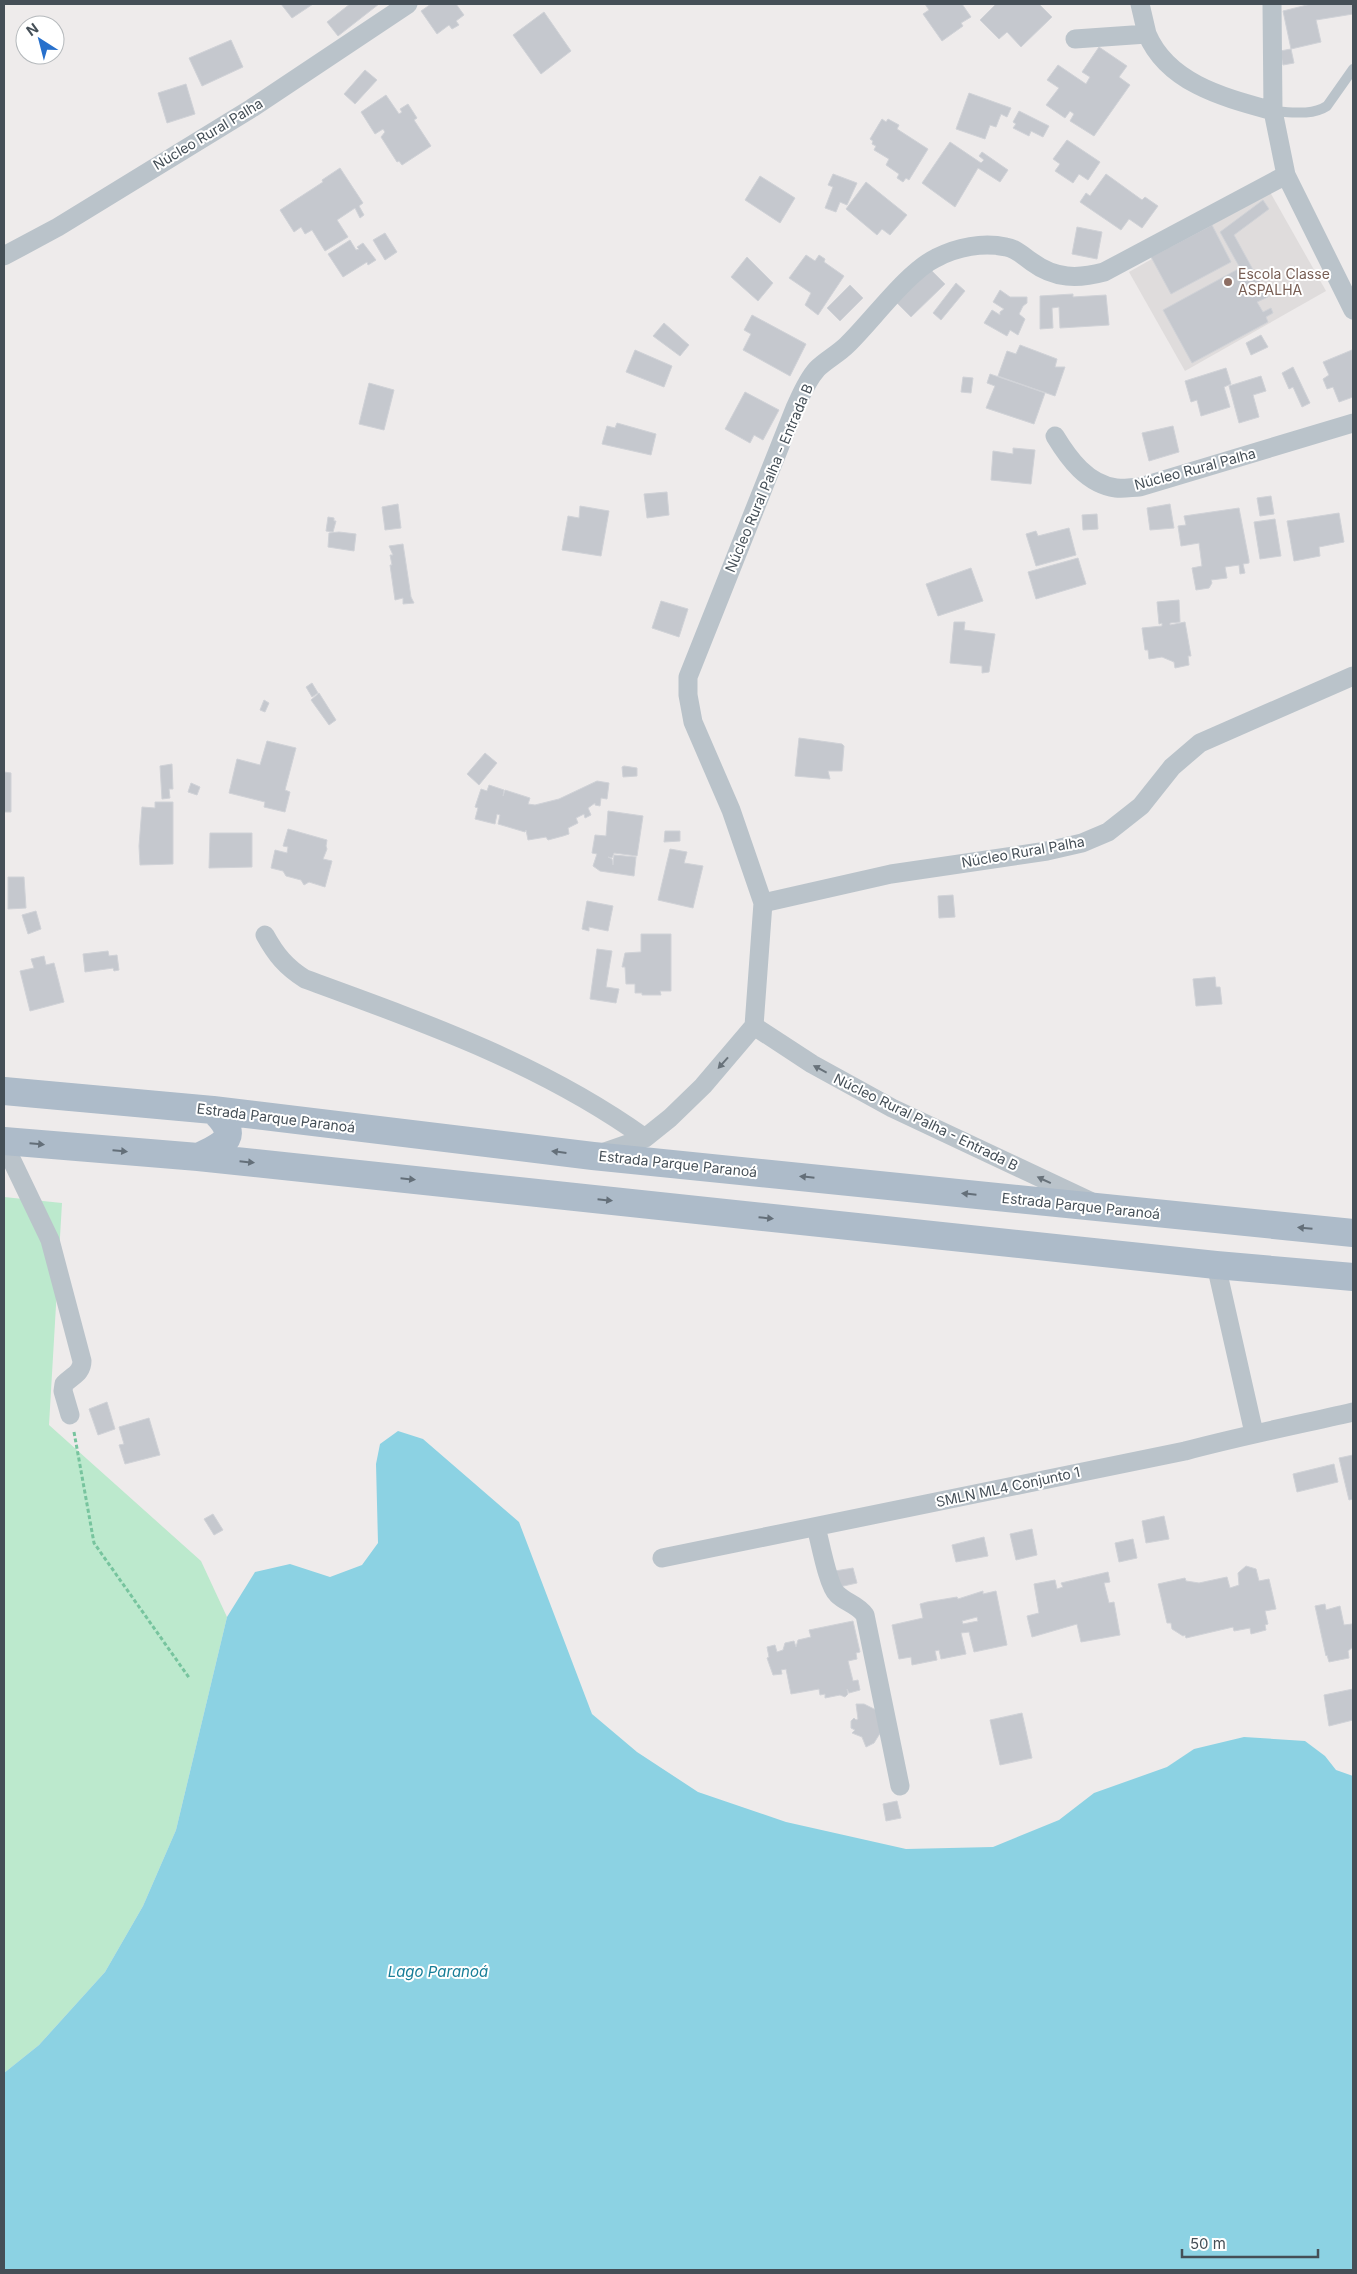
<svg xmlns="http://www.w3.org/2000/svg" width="1357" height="2274" font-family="Inter,sans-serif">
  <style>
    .education { fill: #dfdcdc }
    .green { fill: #bce9cd }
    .water { fill: #8cd2e3 }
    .building { fill: #c5c8ce; stroke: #d0d2d7; fill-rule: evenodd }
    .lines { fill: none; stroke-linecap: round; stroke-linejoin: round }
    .path { stroke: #77c49e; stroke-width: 3; stroke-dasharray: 4 2.5; stroke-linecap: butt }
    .lane { stroke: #bac3ca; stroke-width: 10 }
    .street { stroke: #bac3ca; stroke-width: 19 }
    .primary { stroke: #adbbc9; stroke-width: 28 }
    .oneway { fill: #68727a }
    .oneway2 { fill: #646f79 }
    .education-dot { fill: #8d6e63; stroke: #fff; stroke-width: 2 }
    .labels { text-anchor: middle; stroke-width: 4; stroke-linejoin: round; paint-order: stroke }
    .street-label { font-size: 14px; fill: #454f57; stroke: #fff }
    .education-label { font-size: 14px; fill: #785e54; stroke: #fff; text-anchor: start }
    .water-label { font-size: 15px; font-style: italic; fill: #187e98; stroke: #fff }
  </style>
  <rect width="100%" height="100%" fill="#eeebeb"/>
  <path class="education" d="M 1270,192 L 1326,291 L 1185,371 L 1129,272 Z"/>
  <path class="green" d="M 4,1197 L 62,1203 L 49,1425 L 201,1561 L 227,1617 L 176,1830 L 143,1906 L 105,1972 L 39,2045 L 4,2073 Z"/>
  <path class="water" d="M 398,1431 L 423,1439 L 519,1522 L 592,1714 L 637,1752 L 698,1792 L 786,1822 L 906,1849 L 993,1847 L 1059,1820 L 1094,1793 L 1167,1767 L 1194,1749 L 1244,1737 L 1305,1741 L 1325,1756 L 1336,1770 L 1353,1776 L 1353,2270 L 4,2270 L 4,2073 L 39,2045 L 105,1972 L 143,1906 L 176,1830 L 227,1617 L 255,1572 L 290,1564 L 330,1577 L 362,1565 L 378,1543 L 376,1464 L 380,1444 Z"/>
  <path class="building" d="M 281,4 L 313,4 L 292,18 Z
    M 350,4 L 379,4 L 338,36 L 327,22 Z
    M 431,4 L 456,4 L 464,15 L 456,21 L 459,25 L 452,29 L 449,25 L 437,34 L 421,11 Z
    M 925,4 L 962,4 L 971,17 L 961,23 L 963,26 L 942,41 L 923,14 L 929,10 Z
    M 996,4 L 1039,4 L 1052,17 L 1021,47 L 1007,32 L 999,39 L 980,20 Z
    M 1311,4 L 1353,4 L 1353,14 L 1316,20 L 1321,42 L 1291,49 L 1283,11 Z
    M 544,12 L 571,51 L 541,74 L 513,35 Z
    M 231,40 L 243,67 L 202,86 L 189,58 Z
    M 1099,47 L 1127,66 L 1119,77 L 1130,85 L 1094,136 L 1070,121 L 1074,114 L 1070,111 L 1065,118 L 1046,105 L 1059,88 L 1047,80 L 1058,65 L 1086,84 L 1090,77 L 1082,72 Z
    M 1291,49 L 1294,63 L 1283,65 L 1280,51 Z
    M 365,70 L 377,80 L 355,104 L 344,94 Z
    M 186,84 L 195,114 L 167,123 L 158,93 Z
    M 969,93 L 1011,108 L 1007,117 L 1001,114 L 996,127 L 990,125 L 985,139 L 956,129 Z
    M 386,95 L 399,114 L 402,112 L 400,109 L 408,104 L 417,118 L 414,120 L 431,146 L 402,165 L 399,161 L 397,162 L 381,137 L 385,132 L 383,129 L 375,134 L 361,112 Z
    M 1019,111 L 1049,126 L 1043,137 L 1031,131 L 1029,136 L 1013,128 L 1016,124 L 1013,122 Z
    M 882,119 L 886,122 L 888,119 L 899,125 L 897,129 L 928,149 L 909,180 L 906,178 L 903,182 L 897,178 L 899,174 L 886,165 L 889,159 L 874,150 L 876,146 L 872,144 L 873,141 L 870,139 Z
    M 1067,140 L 1100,162 L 1088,180 L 1079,174 L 1073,183 L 1055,171 L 1060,164 L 1053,159 Z
    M 950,142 L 981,163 L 984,160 L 979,156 L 982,152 L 1008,170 L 1000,182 L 978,168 L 955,207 L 922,183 Z
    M 340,168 L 363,203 L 359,206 L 364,215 L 360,218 L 355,208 L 337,220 L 348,237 L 325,251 L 312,230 L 305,234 L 301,227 L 294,232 L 280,210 L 323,182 L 322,180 Z
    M 833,174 L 857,183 L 847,205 L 840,202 L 836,212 L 825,208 L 833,187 L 828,185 Z
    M 1106,174 L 1142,200 L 1145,197 L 1158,206 L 1142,228 L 1129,219 L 1121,230 L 1080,202 L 1086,193 L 1090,196 Z
    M 760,176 L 795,198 L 780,223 L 745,200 Z
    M 866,182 L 907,215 L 890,235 L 882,229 L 877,235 L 846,209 Z
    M 1263,200 L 1269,209 L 1234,235 L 1268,297 L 1257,302 L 1263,312 L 1271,308 L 1273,313 L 1266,317 L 1268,322 L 1192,363 L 1163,310 L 1240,268 L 1220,232 Z
    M 1212,225 L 1231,262 L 1171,294 L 1151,257 Z
    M 1077,227 L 1102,232 L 1097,259 L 1072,254 Z
    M 385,233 L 397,252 L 385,260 L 373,240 Z
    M 350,240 L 356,250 L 359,249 L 357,247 L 363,243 L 376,260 L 368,265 L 367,262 L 343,277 L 328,254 Z
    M 806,255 L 815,261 L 819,255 L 825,259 L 824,262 L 844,276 L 818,315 L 805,305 L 811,293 L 789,278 Z
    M 747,257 L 773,283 L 758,301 L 731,277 Z
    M 927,266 L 945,284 L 911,317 L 894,300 Z
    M 956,283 L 965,291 L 941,320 L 933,313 Z
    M 850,285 L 863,298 L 840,321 L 827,308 Z
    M 1000,290 L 1010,297 L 1027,297 L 1027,303 L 1023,306 L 1019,314 L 1025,319 L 1018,335 L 1010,330 L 1007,336 L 984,323 L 992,310 L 1000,315 L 1000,312 L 1004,309 L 993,302 Z
    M 1073,294 L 1073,297 L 1106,295 L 1109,325 L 1060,328 L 1059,307 L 1052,308 L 1053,328 L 1040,329 L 1040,296 Z
    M 752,315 L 806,344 L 790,376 L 743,350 L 751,334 L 744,330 Z
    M 664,323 L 689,345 L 680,356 L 653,336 Z
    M 1261,335 L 1268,347 L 1251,355 L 1246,343 Z
    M 1020,345 L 1057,359 L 1055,367 L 1065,367 L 1055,396 L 998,376 L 1007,351 L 1016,354 Z
    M 635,350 L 672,366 L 664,387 L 626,372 Z
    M 1352,350 L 1353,397 L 1339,402 L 1333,387 L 1327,389 L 1323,379 L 1329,375 L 1323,362 Z
    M 1293,367 L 1310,403 L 1302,407 L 1293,387 L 1289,389 L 1282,373 Z
    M 1226,368 L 1231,384 L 1224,387 L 1230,407 L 1201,416 L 1197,400 L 1191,402 L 1185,381 Z
    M 990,374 L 1045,393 L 1034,424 L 986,408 L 995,386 L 987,383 Z
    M 1261,376 L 1266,391 L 1253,395 L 1259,417 L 1239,423 L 1229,386 Z
    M 963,377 L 973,378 L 971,393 L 961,392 Z
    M 369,383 L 394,390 L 384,430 L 359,424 Z
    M 745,392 L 779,410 L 763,440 L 754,435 L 750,443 L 725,429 Z
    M 617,423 L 656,434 L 651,455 L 602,444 L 607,426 L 615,428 Z
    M 1173,426 L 1179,452 L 1149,461 L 1142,433 Z
    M 1013,448 L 1035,450 L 1031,484 L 991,480 L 993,451 L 1013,454 Z
    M 667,492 L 669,515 L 647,518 L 644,494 Z
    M 1271,496 L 1274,514 L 1260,516 L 1257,498 Z
    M 398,504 L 401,528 L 385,530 L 382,507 Z
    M 1170,504 L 1174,528 L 1150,530 L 1147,508 Z
    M 580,506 L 609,511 L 601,556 L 562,550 L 568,516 L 579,518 Z
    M 1239,508 L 1249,560 L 1249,563 L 1243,564 L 1245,573 L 1240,574 L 1239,565 L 1225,567 L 1227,578 L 1211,580 L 1212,583 L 1209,588 L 1196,590 L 1192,568 L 1202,566 L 1199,543 L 1181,546 L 1178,526 L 1186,525 L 1184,516 Z
    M 1339,513 L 1344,542 L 1319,547 L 1320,556 L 1294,561 L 1287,521 Z
    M 1097,514 L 1098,529 L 1083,530 L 1082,515 Z
    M 328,517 L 334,518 L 334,521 L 336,521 L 333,532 L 326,531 Z
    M 1275,519 L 1281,556 L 1260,559 L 1254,522 Z
    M 1069,528 L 1076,555 L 1036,566 L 1026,534 L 1036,531 L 1038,536 Z
    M 339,532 L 356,534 L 354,551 L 328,547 L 329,533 Z
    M 403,544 L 411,597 L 414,603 L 403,604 L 403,598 L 395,600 L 390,565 L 392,565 L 390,555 L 393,555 L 389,546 Z
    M 1078,558 L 1086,584 L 1036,599 L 1028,572 Z
    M 971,568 L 983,601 L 938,616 L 926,584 Z
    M 1179,600 L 1180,622 L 1170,623 L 1170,625 L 1185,622 L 1191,656 L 1188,656 L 1189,665 L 1175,668 L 1174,662 L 1162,657 L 1149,659 L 1148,650 L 1145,650 L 1142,628 L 1162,626 L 1162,623 L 1159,624 L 1157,602 Z
    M 661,601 L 688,609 L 679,637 L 652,628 Z
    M 954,622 L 965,622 L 964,630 L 995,634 L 989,672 L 982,673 L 982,666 L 950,663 Z
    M 312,683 L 318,693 L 312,697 L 306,687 Z
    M 319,693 L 336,720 L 329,725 L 311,700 Z
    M 264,700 L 269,703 L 265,712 L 260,710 Z
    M 799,738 L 842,744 L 844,746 L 842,771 L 828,771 L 830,779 L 795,776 Z
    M 267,741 L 296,748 L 285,790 L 290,792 L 285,812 L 264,807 L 265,802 L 229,793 L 237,759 L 260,765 Z
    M 485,753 L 497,763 L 479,785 L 467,774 Z
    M 172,764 L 173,789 L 169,789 L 170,798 L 162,799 L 160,766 Z
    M 624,766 L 637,768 L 637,776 L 623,777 L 622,767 Z
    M 4,772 L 11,773 L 11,812 L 4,812 Z
    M 597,781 L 609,783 L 607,799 L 601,798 L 600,806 L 595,805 L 595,803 L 588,808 L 591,815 L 585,818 L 584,814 L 576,818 L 578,823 L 568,828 L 569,834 L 563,836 L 548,840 L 546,837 L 528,840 L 526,830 L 525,832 L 498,824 L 500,815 L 497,814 L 495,824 L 475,819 L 478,808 L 475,807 L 481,789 L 487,791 L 489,785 L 504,790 L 503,796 L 505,790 L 530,798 L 528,804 L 535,805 L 559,799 Z
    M 191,783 L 200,787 L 197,795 L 188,792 Z
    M 155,802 L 173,802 L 173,864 L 140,865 L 139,846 L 142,807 L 155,808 Z
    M 608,811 L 643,816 L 637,856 L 614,853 L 612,858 L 608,857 L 612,859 L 613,865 L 614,855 L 636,857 L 634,876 L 600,871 L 593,866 L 597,854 L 592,853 L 595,835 L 606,836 Z
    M 288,829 L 327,840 L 326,846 L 327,849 L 323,859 L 332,861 L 325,887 L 309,882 L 304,885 L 301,880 L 286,876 L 283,871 L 271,868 L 275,850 L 287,853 L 288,847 L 283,846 Z
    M 665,831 L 680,831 L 680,841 L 664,842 Z
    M 210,833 L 252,833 L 252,867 L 209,868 Z
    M 670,849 L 687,852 L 684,863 L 703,866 L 693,908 L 658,900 Z
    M 8,877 L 24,877 L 26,908 L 8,909 Z
    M 953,895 L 955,917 L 939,918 L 938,896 Z
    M 587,901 L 613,906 L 608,931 L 589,927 L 589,931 L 582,929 Z
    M 36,911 L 41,929 L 28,934 L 22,915 Z
    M 641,934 L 671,934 L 671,991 L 660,991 L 661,995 L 642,995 L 642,993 L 635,993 L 635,984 L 626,984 L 625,967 L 622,967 L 625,953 L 641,952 Z
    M 597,949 L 612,951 L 606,987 L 619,989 L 616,1003 L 590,999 Z
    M 108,951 L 109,956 L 117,955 L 119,970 L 114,971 L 113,968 L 85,972 L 83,954 Z
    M 44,956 L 46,965 L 54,963 L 64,1002 L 30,1011 L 20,971 L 34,968 L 31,959 Z
    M 1215,977 L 1216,987 L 1220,987 L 1222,1004 L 1196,1006 L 1193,979 Z
    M 107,1402 L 115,1429 L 98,1435 L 89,1409 Z
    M 149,1418 L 160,1455 L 125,1464 L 119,1445 L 124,1444 L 119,1427 Z
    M 1353,1455 L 1353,1499 L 1349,1500 L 1339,1458 Z
    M 1334,1464 L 1338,1482 L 1297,1492 L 1293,1474 Z
    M 213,1514 L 223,1530 L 214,1535 L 204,1519 Z
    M 1164,1516 L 1169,1539 L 1146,1543 L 1142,1521 Z
    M 1032,1529 L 1037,1555 L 1016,1560 L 1010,1534 Z
    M 984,1537 L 988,1556 L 956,1562 L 952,1545 Z
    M 1133,1539 L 1137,1558 L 1119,1562 L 1115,1543 Z
    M 1246,1566 L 1256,1569 L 1259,1581 L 1269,1579 L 1276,1609 L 1265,1611 L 1268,1624 L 1265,1625 L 1266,1630 L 1251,1634 L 1250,1628 L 1234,1631 L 1233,1627 L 1186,1638 L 1185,1635 L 1183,1636 L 1172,1629 L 1171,1623 L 1167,1623 L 1158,1584 L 1185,1578 L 1186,1581 L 1199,1583 L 1227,1577 L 1230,1588 L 1239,1585 L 1238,1573 Z
    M 853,1568 L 857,1583 L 839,1587 L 835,1571 Z
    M 1108,1572 L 1110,1582 L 1104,1583 L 1109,1603 L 1114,1602 L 1120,1635 L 1081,1642 L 1077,1624 L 1032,1637 L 1027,1616 L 1039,1613 L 1034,1584 L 1055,1580 L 1057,1589 L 1063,1587 L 1061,1583 Z
    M 983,1591 L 983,1594 L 996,1591 L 1007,1645 L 974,1652 L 969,1632 L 961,1633 L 966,1654 L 941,1659 L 939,1650 L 935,1651 L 937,1660 L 912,1665 L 911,1657 L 899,1659 L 892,1625 L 923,1618 L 920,1604 L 927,1602 L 957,1597 L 958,1599 ZM 977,1617 L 978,1621 L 963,1624 L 962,1621 Z
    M 1325,1604 L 1326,1610 L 1340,1606 L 1344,1625 L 1352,1624 L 1353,1647 L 1348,1651 L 1349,1658 L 1329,1662 L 1327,1655 L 1326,1656 L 1315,1606 Z
    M 853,1621 L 860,1652 L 856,1653 L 857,1659 L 848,1661 L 853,1681 L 858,1680 L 860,1690 L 849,1693 L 847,1689 L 848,1694 L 845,1697 L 840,1695 L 825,1698 L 825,1694 L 820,1695 L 819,1689 L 791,1694 L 786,1669 L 781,1670 L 782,1674 L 773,1675 L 767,1658 L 769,1657 L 767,1647 L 775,1645 L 777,1652 L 783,1650 L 785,1643 L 794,1641 L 796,1647 L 798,1640 L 811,1637 L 809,1630 Z
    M 1353,1689 L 1353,1720 L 1329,1726 L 1324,1695 Z
    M 856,1704 L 864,1704 L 876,1710 L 882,1730 L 874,1743 L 866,1747 L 862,1737 L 852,1733 L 855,1730 L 851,1728 L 851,1721 L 854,1718 L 856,1720 L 858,1719 Z
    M 1022,1713 L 1032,1758 L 1000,1765 L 990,1720 Z
    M 897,1801 L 901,1818 L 886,1821 L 883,1804 Z"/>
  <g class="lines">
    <path class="path" d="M 74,1432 L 94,1543 L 190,1679"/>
    <path class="lane" d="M 1273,111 C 1291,112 1312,116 1327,106 L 1353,69"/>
    <path class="street" d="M 1140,4 L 1147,34
      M 1272,4 L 1273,111 L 1286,175 L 1353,310
      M 1075,39 L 1147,34 C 1168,84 1226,98 1273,111
      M 4,256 L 58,227 L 252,108 L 408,4
      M 1055,436 C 1069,459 1087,484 1116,488 C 1124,489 1133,487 1140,487 L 1353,423
      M 763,903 L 891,874 L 1047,851 L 1082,843 L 1108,832 L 1141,806 L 1172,767 L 1200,743 L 1353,676
      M 265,935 C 276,955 286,967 305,979 C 423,1022 542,1064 645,1138
      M 754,1026 L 812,1064 L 892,1108 L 1090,1201
      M 4,1144 L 50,1240 L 82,1361 C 82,1373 72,1376 64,1384 L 63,1391 L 70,1415
      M 599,1154 L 645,1138 L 670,1118 L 703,1086 L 754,1026 L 763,903 L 731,810 L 693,722 L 688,695 L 688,677 L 795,408 C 801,395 807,380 817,369 C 826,360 838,354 847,345 C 872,321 907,272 936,258 C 957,247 983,242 1006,247 C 1017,249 1023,256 1032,262 C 1055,279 1078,279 1104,272 L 1286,175
      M 1216,1265 L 1254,1433
      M 816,1527 C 820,1541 828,1586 837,1594 C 846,1603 857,1604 865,1615 L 900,1786
      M 662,1558 L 1185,1451 C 1241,1436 1297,1425 1353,1412"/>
    <path class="primary" d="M 4,1091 L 213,1110 L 593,1156 L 1353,1233
      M 4,1141 L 198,1157 L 1216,1265 L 1353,1277
      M 198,1157 C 226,1144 241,1136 213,1110"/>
  </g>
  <defs><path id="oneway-solid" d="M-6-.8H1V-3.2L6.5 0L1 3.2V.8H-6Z" transform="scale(1.25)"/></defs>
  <g class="oneway">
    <use href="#oneway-solid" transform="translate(723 1063) rotate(132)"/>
    <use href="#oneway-solid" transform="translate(820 1069) rotate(-152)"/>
    <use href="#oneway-solid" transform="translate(1044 1180) rotate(-155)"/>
  </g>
  <g class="oneway2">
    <use href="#oneway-solid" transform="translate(37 1144) rotate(5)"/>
    <use href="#oneway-solid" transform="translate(120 1151) rotate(5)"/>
    <use href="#oneway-solid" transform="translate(559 1152) rotate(-173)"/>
    <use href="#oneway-solid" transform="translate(247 1162) rotate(6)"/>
    <use href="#oneway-solid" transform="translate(807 1177) rotate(-174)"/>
    <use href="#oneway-solid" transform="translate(408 1179) rotate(6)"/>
    <use href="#oneway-solid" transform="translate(969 1194) rotate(-174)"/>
    <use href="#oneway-solid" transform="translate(605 1200) rotate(6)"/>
    <use href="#oneway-solid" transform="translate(766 1218) rotate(6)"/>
    <use href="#oneway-solid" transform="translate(1305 1228) rotate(-175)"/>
  </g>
  <circle class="education-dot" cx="1228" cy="282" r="5"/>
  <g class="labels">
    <g class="street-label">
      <text transform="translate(208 134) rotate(-31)" y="5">Núcleo Rural Palha</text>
      <text transform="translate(1195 469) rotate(-15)" y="5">Núcleo Rural Palha</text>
      <text transform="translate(769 478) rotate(-67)" y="5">Núcleo Rural Palha - Entrada B</text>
      <text transform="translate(1023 852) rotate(-10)" y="5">Núcleo Rural Palha</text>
      <text transform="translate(276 1118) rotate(7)" y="5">Estrada Parque Paranoá</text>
      <text transform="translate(926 1122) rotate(26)" y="5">Núcleo Rural Palha - Entrada B</text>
      <text transform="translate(678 1164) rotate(6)" y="5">Estrada Parque Paranoá</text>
      <text transform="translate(1081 1206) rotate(6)" y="5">Estrada Parque Paranoá</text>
      <text transform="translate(1008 1487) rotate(-12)" y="5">SMLN ML4 Conjunto 1</text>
    </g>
    <g class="education-label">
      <text x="1238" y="279">Escola Classe<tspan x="1238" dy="16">ASPALHA</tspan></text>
    </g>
    <g class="water-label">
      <text x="438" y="1977">Lago Paranoá</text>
    </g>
  </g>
  <rect width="1357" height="2274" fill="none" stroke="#454f57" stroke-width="10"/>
  <g transform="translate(40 40) rotate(324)"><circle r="24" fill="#ffffff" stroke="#b5b9bc"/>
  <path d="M0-4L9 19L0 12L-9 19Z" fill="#2770cc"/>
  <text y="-8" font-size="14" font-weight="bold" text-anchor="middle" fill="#454f57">N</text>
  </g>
  <path d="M1182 2249v8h136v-8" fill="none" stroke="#454f57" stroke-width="2.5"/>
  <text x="1190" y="2249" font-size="15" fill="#454f57" stroke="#ffffff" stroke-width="4" paint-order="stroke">50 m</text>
</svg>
